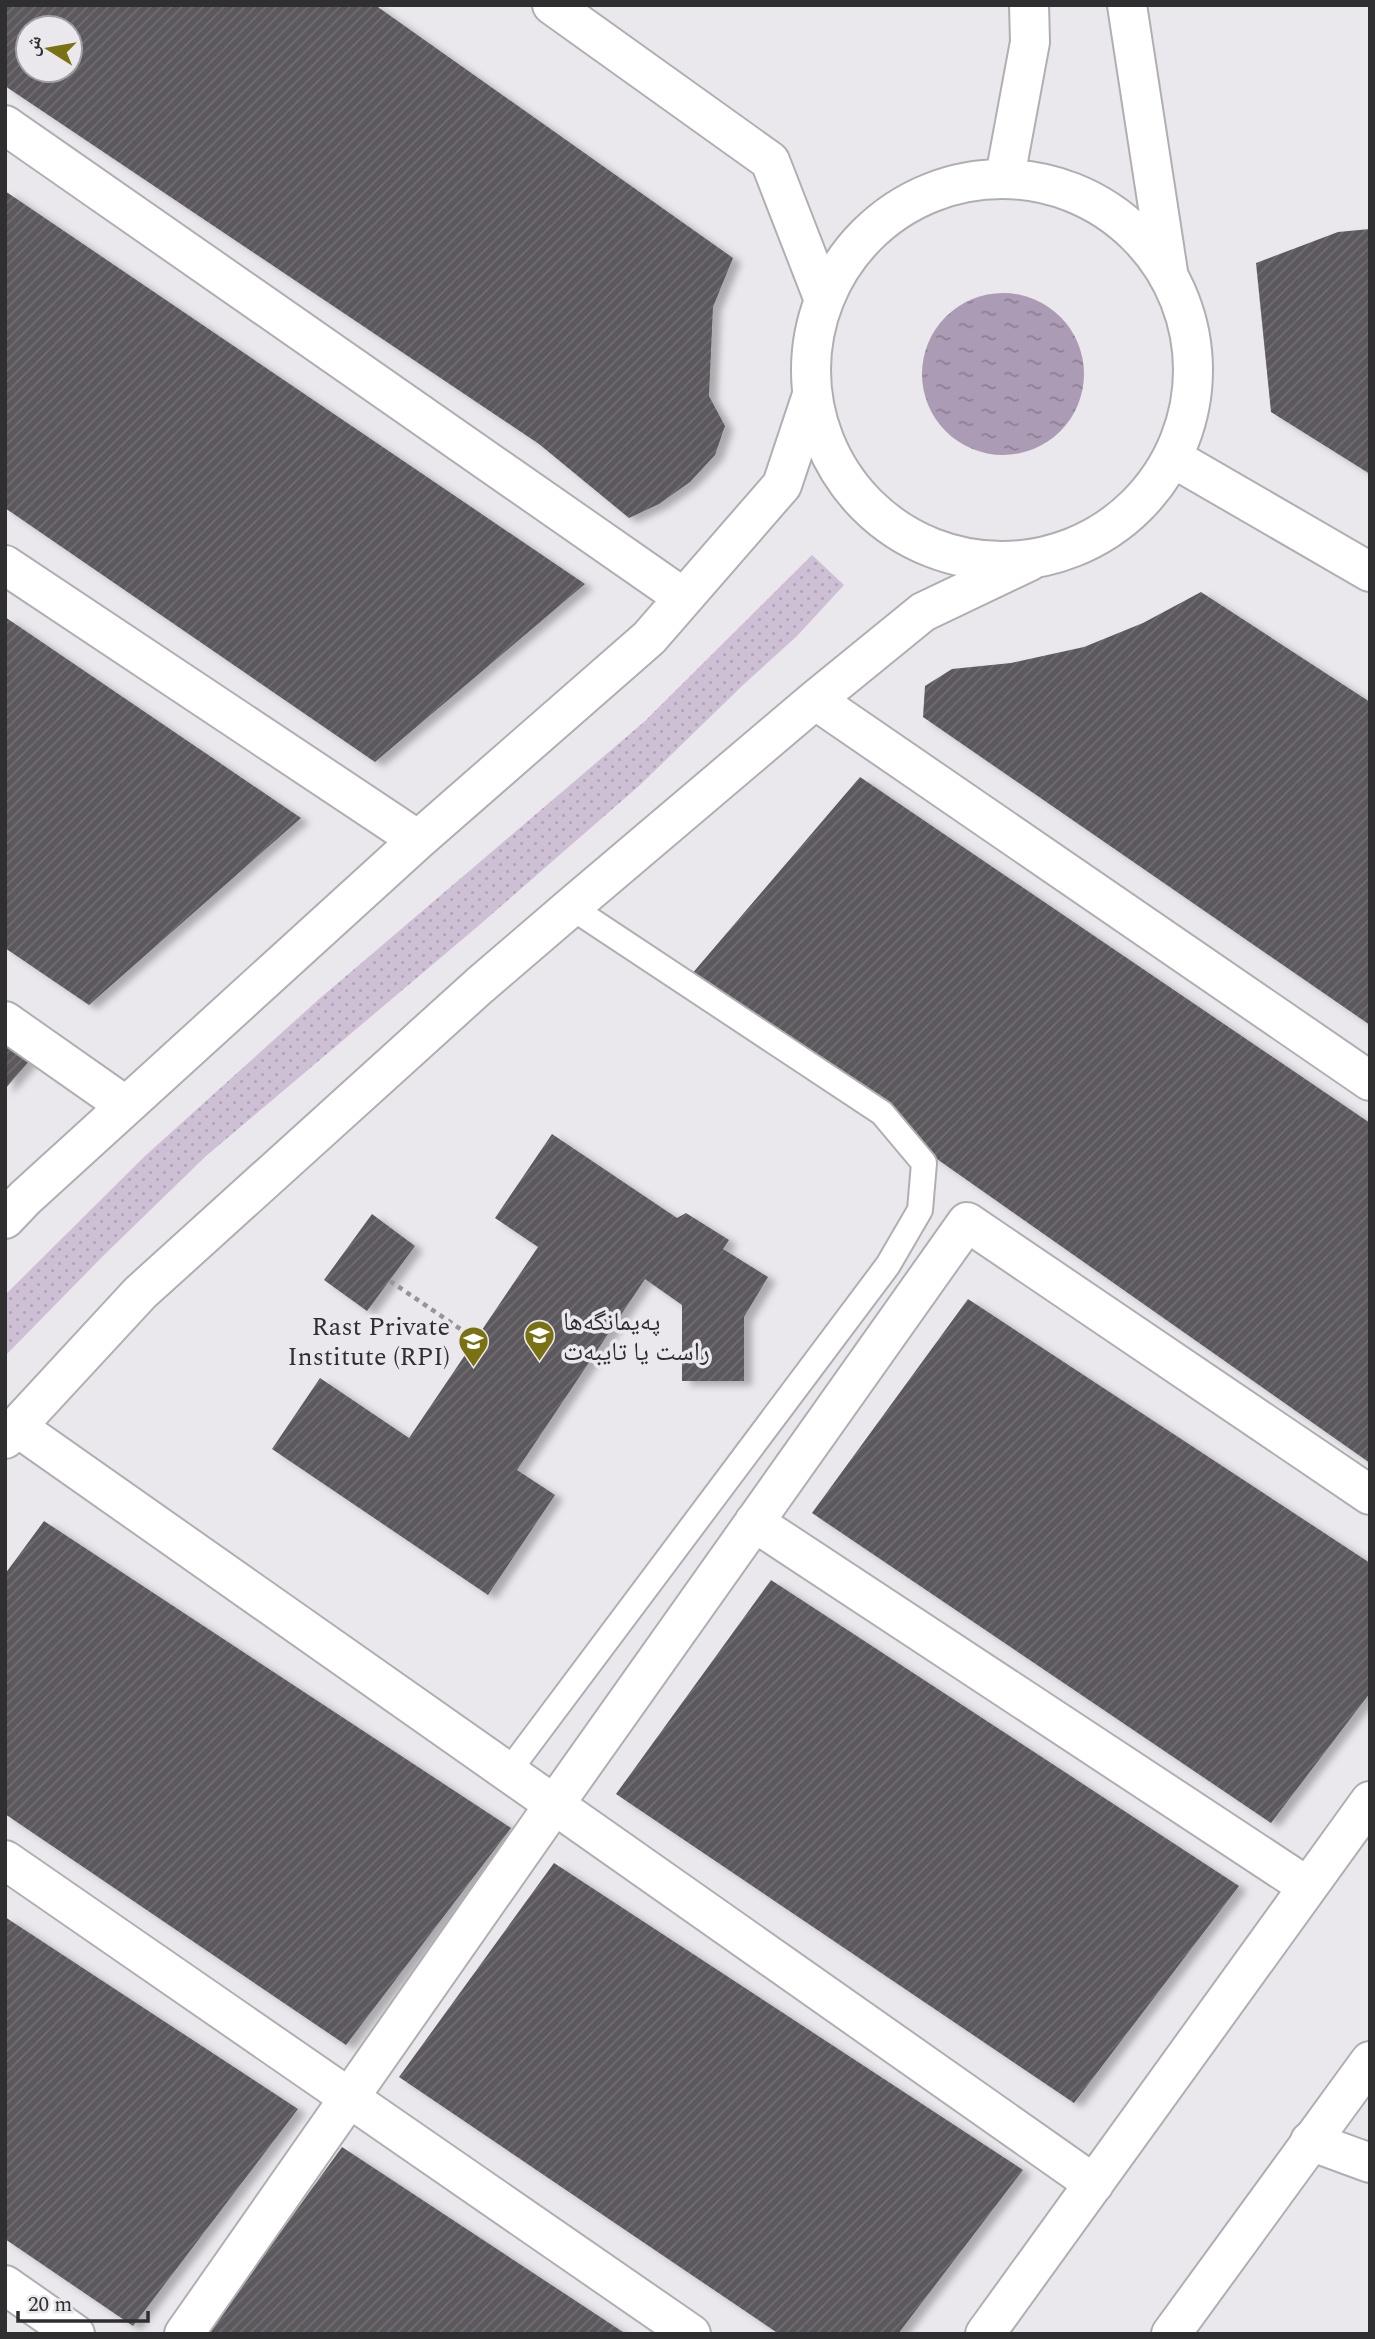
<svg xmlns="http://www.w3.org/2000/svg" width="1375" height="2339" font-family="Spectral,'Noto Naskh Arabic',serif">
  <style>
    .grass { fill: url(#grass-dots) }
    .water { fill: url(#water-ripples) }
    .building { fill: url(#building-hatch); fill-rule: evenodd; filter: url(#shadow) }
    .lines { fill: none; stroke-linecap: round; stroke-linejoin: round }
    .service-casing { stroke: #b0aeb2; stroke-width: 28 }
    .minor-casing { stroke: #b0aeb2; stroke-width: 42 }
    .tertiary-casing { stroke: #b0aeb2; stroke-width: 42 }
    .path { stroke: #969498; stroke-width: 4.5; stroke-dasharray: 5 5; stroke-linecap: butt }
    .service { stroke: #fff; stroke-width: 24 }
    .minor { stroke: #fff; stroke-width: 38 }
    .tertiary { stroke: #fff; stroke-width: 38 }
    .labels { text-anchor: middle; stroke-width: 7; stroke-linejoin: round; paint-order: stroke }
    .poi-label { font-size: 26px; fill: #2f2e30; stroke: #ebe8ed; text-anchor: start }
  </style>
  <defs>
    <pattern id="grass-dots" width="8" height="8" patternUnits="userSpaceOnUse" patternTransform="scale(1.75)"><rect width="8" height="8" fill="#cdbfd4"/><path d="M2 2h.1M6 6h.1" fill="none" stroke="#b0a4b6" stroke-width="1.8" stroke-linecap="round"/></pattern>
    <pattern id="water-ripples" width="26" height="14" patternUnits="userSpaceOnUse" patternTransform="scale(1.75)"><rect width="26" height="14" fill="#ac9bb4"/><path d="M2 4q2-2 4 0t4 0M15 11q2-2 4 0t4 0" fill="none" stroke="#8c7f93"/></pattern>
    <pattern id="building-hatch" width="6" height="6" patternUnits="userSpaceOnUse" patternTransform="scale(1.75)"><rect width="6" height="6" fill="#5b595d"/><path d="M-1 1l2-2M0 6l6-6M5 7l2-2" fill="none" stroke="#6f6e71"/></pattern>
    <filter id="shadow"><feDropShadow dx="8" dy="4.5" stdDeviation="3.5" flood-color="#0004"/></filter>
  </defs>
  <rect width="100%" height="100%" fill="#ebe8ed"/>
  <path class="grass" d="M 812,555 L 844,585 L 797,636 L 742,686 L 640,785 L 477,927 L 206,1156 L 103,1256 L 5,1356 L 5,1295 L 145,1156 L 318,1000 L 644,722 Z"/>
  <path class="water" d="M922 374a81 81 0 1 1 162 0a81 81 0 1 1-162 0Z"/>
  <path class="building" d="M 5,5 L 375,5 L 733,258 L 713,307 L 709,396 L 725,426 L 715,455 L 690,482 L 659,504 L 629,518 L 539,444 L 5,86 ZM 28,28 L 70,28 L 70,70 L 28,70 Z
    M 5,191 L 585,584 L 375,762 L 5,508 Z
    M 1370,229 L 1370,474 L 1271,412 L 1256,263 L 1338,232 Z
    M 1201,592 L 1370,702 L 1370,1025 L 923,717 L 925,686 L 952,669 L 1011,663 L 1084,647 L 1143,623 Z
    M 5,617 L 301,818 L 89,1005 L 5,948 Z
    M 860,777 L 1370,1123 L 1370,1463 L 685,982 Z
    M 5,1040 L 32,1058 L 5,1089 Z
    M 552,1134 L 677,1218 L 686,1213 L 729,1240 L 723,1249 L 768,1277 L 744,1317 L 744,1381 L 682,1381 L 682,1305 L 645,1279 L 517,1470 L 555,1495 L 488,1595 L 272,1449 L 320,1378 L 409,1438 L 538,1247 L 495,1218 Z
    M 372,1214 L 415,1246 L 367,1311 L 324,1280 Z
    M 968,1299 L 1370,1563 L 1370,1693 L 1271,1823 L 812,1513 Z
    M 44,1521 L 511,1828 L 346,2045 L 5,1814 L 5,1574 Z
    M 771,1580 L 1239,1886 L 1074,2103 L 616,1794 Z
    M 554,1863 L 1023,2170 L 898,2334 L 779,2334 L 399,2077 Z
    M 5,1917 L 298,2109 L 133,2326 L 5,2239 Z
    M 342,2147 L 626,2334 L 207,2334 Z"/>
  <g class="lines">
    <defs>
      <path id="service" d="M 508,1772 L 888,1265 L 920,1210 L 924,1163 L 882,1113 L 571,907"/>
      <path id="minor" d="M 552,5 L 770,161 L 824,300
        M 1127,5 L 1168,272
        M 5,125 L 684,598
        M 1005,177 L 1030,42 L 1029,5
        M811 370a191 191 0 1 1 382 0a191 191 0 1 1-382 0Z
        M 1173,458 L 1370,572
        M 5,565 L 418,840
        M 815,700 L 1370,1081
        M 5,1021 L 126,1106
        M 5,1219 L 25,1198 L 418,840 L 649,638 L 782,485 L 812,395
        M 17,1427 L 1094,2184
        M 5,1439 L 140,1293 L 479,986 L 571,907 L 815,700 L 923,612 L 1030,561
        M 754,1522 L 1308,1887
        M 5,1860 L 691,2334
        M 1310,2141 L 1370,2163
        M 5,2285 L 75,2334
        M 184,2334 L 554,1805 L 967,1222 L 1370,1495
        M 985,2334 L 1370,1801"/>
      <path id="tertiary" d="M 1171,2334 L 1370,2061"/>
    </defs>
    <use href="#service" class="service-casing"/>
    <use href="#minor" class="minor-casing"/>
    <use href="#tertiary" class="tertiary-casing"/>
    <path class="path" d="M 390,1281 L 475,1339"/>
    <use href="#service" class="service"/>
    <use href="#minor" class="minor"/>
    <use href="#tertiary" class="tertiary"/>
  </g>
  <defs>
    <symbol id="university-pin" viewBox="-11 -11 22 30"><path d="M0 17L-7.5 6A9.5 9.5 0 1 1 7.5 6Z" fill="#797112" stroke="#ebe8ed"/><path d="M0-5L7-2L0 1L-7-2ZM-4 1L0 2.5L4 1V4Q0 6-4 4Z" fill="#fff"/></symbol>
  </defs>
  <g fill-rule="evenodd">
    <use href="#university-pin" x="522" y="1318" width="35" height="47"/>
    <use href="#university-pin" x="456" y="1324" width="35" height="47"/>
  </g>
  <g class="labels">
    <g class="poi-label">
      <text x="563" y="1330">پەیمانگەها<tspan x="563" dy="30">راست یا تایبەت</tspan></text>
      <text x="450" y="1335" text-anchor="end">Rast Private<tspan x="450" dy="30">Institute (RPI)</tspan></text>
    </g>
  </g>
  <rect width="1375" height="2339" fill="none" stroke="#2f2e30" stroke-width="14"/>
  <g transform="translate(49 49) rotate(281)"><circle r="33" fill="#ebe8ed" stroke="#a09ea1" stroke-width="2"/>
  <path d="M0-5L12 26L0 18L-12 26Z" fill="#797112"/>
  <text y="-10" font-size="19" font-weight="bold" text-anchor="middle" fill="#2f2e30">ش</text>
  </g>
  <path d="M18 2311v10h130v-10" fill="none" stroke="#2f2e30" stroke-width="3.5"/>
  <text x="28" y="2311" font-size="21" fill="#2f2e30" stroke="#ebe8ed" stroke-width="5" paint-order="stroke">20 m</text>
</svg>
